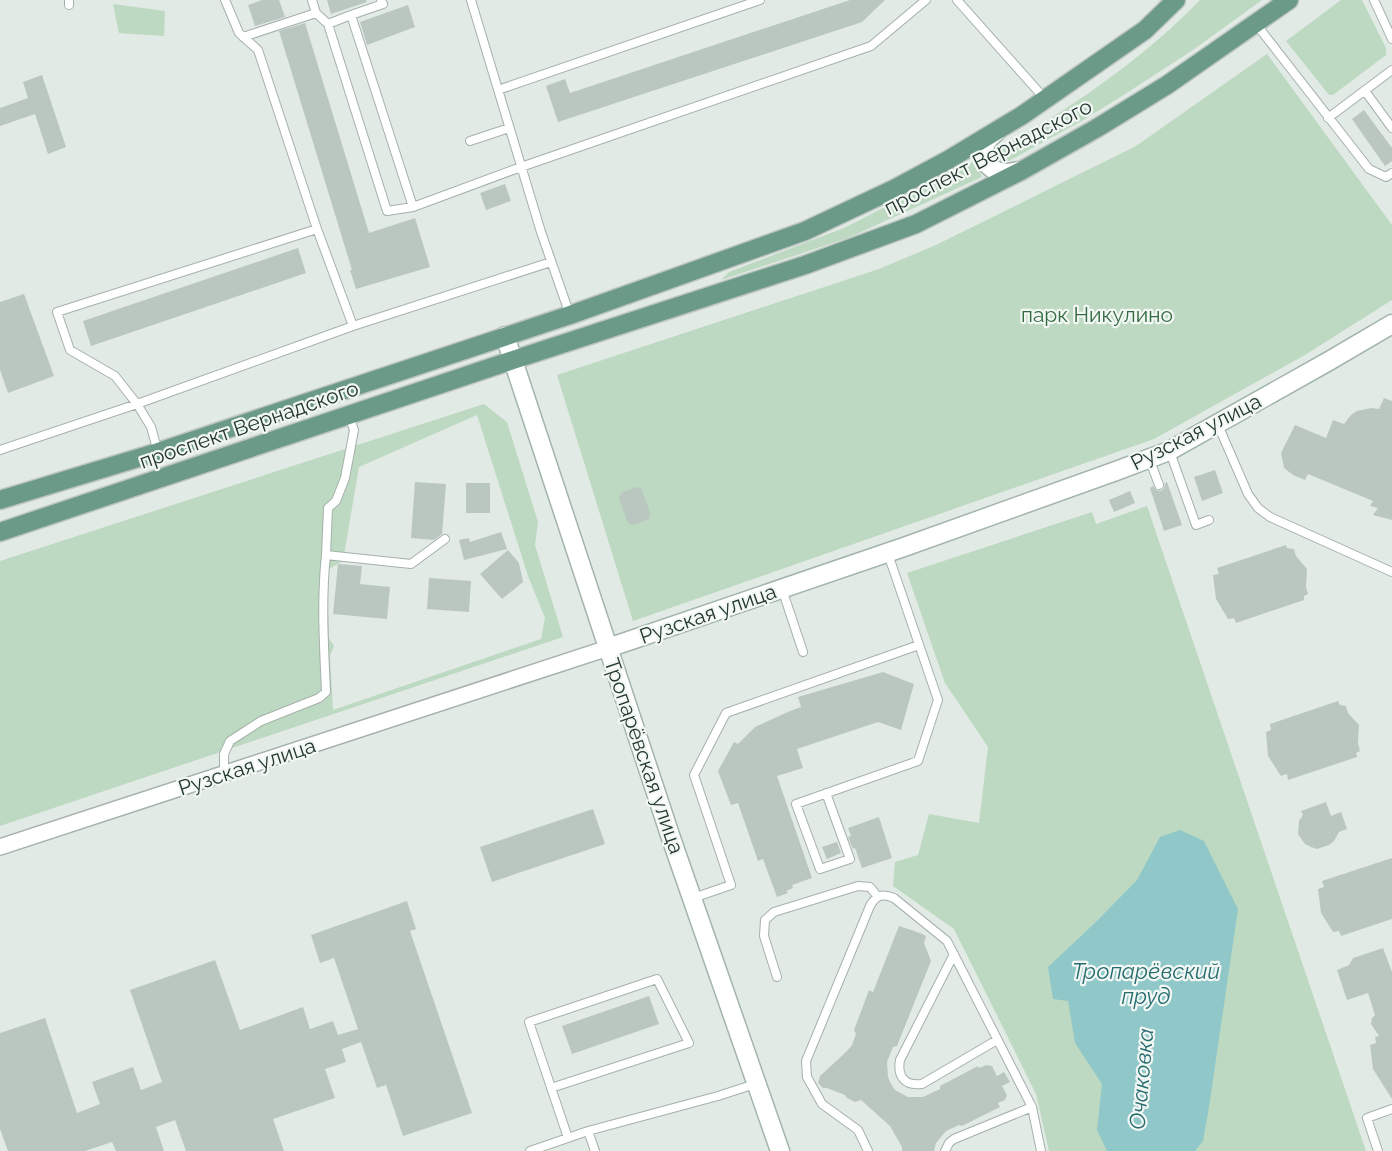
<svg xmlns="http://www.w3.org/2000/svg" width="1392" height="1151" font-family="Raleway,sans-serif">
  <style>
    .green { fill: #bdd9c1; fill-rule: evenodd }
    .water { fill: #90c8c9 }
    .building { fill: #bac7c1 }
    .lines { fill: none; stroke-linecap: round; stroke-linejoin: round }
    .lane-casing { stroke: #a5b1ab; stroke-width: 10 }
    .street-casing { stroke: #a5b1ab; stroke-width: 18 }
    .secondary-casing { stroke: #a2b5ab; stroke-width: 21 }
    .primary-casing { stroke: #bdc4c1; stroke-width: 21 }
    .lane { stroke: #fff; stroke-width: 8 }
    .street { stroke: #fff; stroke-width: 15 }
    .secondary { stroke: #fff; stroke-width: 18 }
    .primary { stroke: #6b9b88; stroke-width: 18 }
    .labels { text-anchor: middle; stroke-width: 4.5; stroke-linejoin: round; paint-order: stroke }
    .street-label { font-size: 21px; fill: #243930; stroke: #f2f7f4 }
    .park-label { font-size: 21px; fill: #336b41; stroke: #f2f7f4 }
    .water-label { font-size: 22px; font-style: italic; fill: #256c6e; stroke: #f2f7f4 }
  </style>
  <rect width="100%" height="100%" fill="#e2eae5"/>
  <path class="green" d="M 1200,0 L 1262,0 L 1193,50 L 1122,96 L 1080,122 L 1005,163 L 997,159 L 999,149 C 1070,109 1144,58 1200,0 Z
    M 1341,0 L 1362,0 L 1386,48 L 1386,55 L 1333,95 L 1329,95 L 1286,41 Z
    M 113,4 L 165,11 L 164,36 L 119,33 Z
    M 1267,54 L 1392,225 L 1392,300 L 1305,355 L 1154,439 L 633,621 L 557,375 L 879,269 L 936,245 L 1136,146 Z
    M 975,161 L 982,177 L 848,238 L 721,280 L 729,272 L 844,228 Z
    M 484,404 L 507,422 L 538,522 L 535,545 L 563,637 L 0,826 L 0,561 ZM 477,415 L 528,576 L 545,618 L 541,639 L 333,710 L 330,655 L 334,646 L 329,638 L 327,570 L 343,561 L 359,467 Z
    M 1147,506 L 1366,1151 L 1049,1151 L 1036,1094 L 954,929 L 893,886 L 895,862 L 918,855 L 929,814 L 979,823 L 988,747 L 945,683 L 907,573 L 1092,512 L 1096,524 Z"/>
  <path class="water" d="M 1180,830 L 1204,841 L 1238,909 L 1209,1107 L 1203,1141 L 1195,1151 L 1107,1151 L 1097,1130 L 1102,1084 L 1075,1043 L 1068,1001 L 1053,999 L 1048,967 L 1098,920 L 1137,880 L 1160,837 Z"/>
  <path class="building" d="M 262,0 L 279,0 L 285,17 L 255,26 L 248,5 Z
    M 327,0 L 366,0 L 367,2 L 331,14 Z
    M 850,0 L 885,0 L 862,22 L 558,122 L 546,86 L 565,79 L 570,93 Z
    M 408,5 L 415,27 L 367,45 L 360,22 Z
    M 305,23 L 369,233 L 415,218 L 430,267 L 356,289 L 350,270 L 352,270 L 279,31 Z
    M 42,75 L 66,147 L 48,154 L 35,114 L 0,126 L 0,108 L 28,98 L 23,82 Z
    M 1364,110 L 1392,148 L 1392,161 L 1385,166 L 1352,119 Z
    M 505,184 L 511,201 L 486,210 L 480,193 Z
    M 298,248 L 306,273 L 91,346 L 83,321 Z
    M 24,294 L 54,376 L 8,393 L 0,370 L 0,302 Z
    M 1384,398 L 1392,401 L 1392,520 L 1373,515 L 1378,508 L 1370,506 L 1373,501 L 1308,474 L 1305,480 L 1293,475 L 1284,468 L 1281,453 L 1295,425 L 1326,438 L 1333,420 L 1344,424 L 1351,415 L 1357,411 L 1371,408 L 1379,409 Z
    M 1215,470 L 1223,493 L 1202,501 L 1194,477 Z
    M 415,482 L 446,484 L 442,534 L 434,540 L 411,538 Z
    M 1167,482 L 1182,525 L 1164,531 L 1150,488 L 1153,486 L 1156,490 L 1161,491 L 1164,488 L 1165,483 Z
    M 466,483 L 490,483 L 490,513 L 466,513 Z
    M 636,487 L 641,488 L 650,512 L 649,519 L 634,525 L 628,523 L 619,499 L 621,493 Z
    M 1130,491 L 1135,503 L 1114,512 L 1109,500 Z
    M 501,532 L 507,549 L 464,560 L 459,540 L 469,538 L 470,542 Z
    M 1286,545 L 1287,548 L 1294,549 L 1296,556 L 1307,569 L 1306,587 L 1308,594 L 1304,596 L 1304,600 L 1236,623 L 1234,618 L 1228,619 L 1216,599 L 1213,575 L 1219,574 L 1217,568 Z
    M 508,550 L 519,563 L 523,582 L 502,599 L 480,574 Z
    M 338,564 L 362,566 L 360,584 L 390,587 L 387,619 L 333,614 Z
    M 429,578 L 471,581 L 469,612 L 427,609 Z
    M 883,672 L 914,684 L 901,730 L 878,722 L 797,749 L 803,768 L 777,776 L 812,878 L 792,885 L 793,888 L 786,891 L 788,893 L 777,897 L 763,859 L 758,861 L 738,803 L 731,805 L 718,771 L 734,742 L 738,744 L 755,727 L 790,711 L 801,707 L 798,697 Z
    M 1338,701 L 1340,705 L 1346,706 L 1348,713 L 1359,725 L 1358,743 L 1360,751 L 1356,753 L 1357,757 L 1288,780 L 1287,774 L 1281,776 L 1268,756 L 1266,732 L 1271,730 L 1270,724 Z
    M 1326,802 L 1331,816 L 1341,812 L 1347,829 L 1339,832 L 1334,841 L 1329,845 L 1317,849 L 1311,847 L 1305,844 L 1298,834 L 1299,821 L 1303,815 L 1301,811 Z
    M 593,809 L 605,844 L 492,882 L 480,847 Z
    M 879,817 L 892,858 L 862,868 L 855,848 L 853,849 L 848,837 L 851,836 L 848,828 Z
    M 837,842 L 841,853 L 827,859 L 822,847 Z
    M 1392,858 L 1392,919 L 1341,936 L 1339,931 L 1333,932 L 1321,913 L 1318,889 L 1324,887 L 1322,881 Z
    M 407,901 L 416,929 L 410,931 L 472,1113 L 403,1136 L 386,1085 L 377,1088 L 361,1042 L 342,1049 L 346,1062 L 325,1069 L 335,1098 L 273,1119 L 284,1151 L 186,1151 L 175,1120 L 156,1127 L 164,1151 L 116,1151 L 112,1142 L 85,1151 L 8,1151 L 0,1129 L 0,1033 L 45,1018 L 77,1113 L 100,1104 L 92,1082 L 133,1067 L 141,1090 L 162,1082 L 130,990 L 215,960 L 240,1030 L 303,1007 L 310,1029 L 333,1021 L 338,1035 L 358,1029 L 334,958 L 320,963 L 311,935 Z
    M 899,926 L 920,933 L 926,936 L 924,943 L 931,961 L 897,1046 L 893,1047 L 887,1062 L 888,1077 L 891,1084 L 895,1090 L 908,1097 L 923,1097 L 940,1089 L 940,1086 L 978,1066 L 979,1068 L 986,1065 L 992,1066 L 997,1076 L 1004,1072 L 1010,1082 L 1002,1086 L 1007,1095 L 1005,1100 L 998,1103 L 1000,1107 L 962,1126 L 959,1125 L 946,1131 L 936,1143 L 934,1151 L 902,1151 L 902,1147 L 890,1126 L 861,1100 L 855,1102 L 847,1098 L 845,1095 L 827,1088 L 823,1088 L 818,1083 L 820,1076 L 846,1052 L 852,1045 L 856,1034 L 854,1030 L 869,990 L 873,992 Z
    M 1383,948 L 1392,972 L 1392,1099 L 1373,1069 L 1370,1045 L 1376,1043 L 1375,1037 L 1379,1036 L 1371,1024 L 1372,1018 L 1375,1015 L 1368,993 L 1347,1000 L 1337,970 L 1349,965 L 1353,958 Z
    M 649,996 L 659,1024 L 572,1054 L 562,1026 Z"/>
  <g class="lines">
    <defs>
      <path id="lane" d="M 69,0 L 69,5
        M 225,0 L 239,33 L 258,50 L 317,229 L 353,326
        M 312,0 L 316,13 L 328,24 L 387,211 L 413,207 L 521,167 L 871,46 L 926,0
        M 471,0 L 541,232 L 570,315
        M 957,0 L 1045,99
        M 1374,0 L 1392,39
        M 351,15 L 383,4 L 381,0
        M 328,24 L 351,15 L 413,207
        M 1256,24 L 1369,169 L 1386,177 L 1392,173
        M 243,37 L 316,13
        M 498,90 L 760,0
        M 1365,91 L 1392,128
        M 1328,118 L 1392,70
        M 470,141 L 509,128
        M 349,416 L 354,430 L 345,478 L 336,501 L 328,508 L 326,555 L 411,564 L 445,539
        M 1218,425 L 1248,494 L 1258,508 L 1270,517 L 1392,572
        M 0,450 L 137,404 L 353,326 L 551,262
        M 158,452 L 151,427 L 137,404 L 115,376 L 70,350 L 57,312 L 317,229
        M 1170,452 L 1196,525 L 1209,520
        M 1149,458 L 1159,485
        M 782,589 L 803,652
        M 224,774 L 224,754 L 230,741 L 261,721 L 319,698 L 326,692 C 324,646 321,601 326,555
        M 826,793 L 850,859 L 820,869 L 796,804 L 918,761 L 938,700 L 888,554
        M 693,898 L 731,885 L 694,775 L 726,713 L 919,645
        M 954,954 L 900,1060 C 897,1077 905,1086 922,1084 L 997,1040
        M 777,977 L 764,936 L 765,920 L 774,912 L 858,886 L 870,887 L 878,897
        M 551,1088 L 689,1043 L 657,979 L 529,1022 L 568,1138
        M 588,1131 L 595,1151
        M 530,1151 L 588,1131 L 718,1096 L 755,1084
        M 868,1151 L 858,1130 L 822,1104 L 807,1077 L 806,1061 L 870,906 C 876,895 882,893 894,898 L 947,941 L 1032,1107 L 1041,1151
        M 945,1151 L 949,1143 L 954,1139 L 1032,1107
        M 1378,1151 L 1367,1118 L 1392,1109"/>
      <path id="street" d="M 0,847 L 608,648"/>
      <path id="secondary" d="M 996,132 C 991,136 986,141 984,147 C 979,162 993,172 1006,173 C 1011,173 1017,171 1021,171
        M 505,336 L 671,838 L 780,1151
        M 608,648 L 904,547 L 1116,471 L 1169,451 L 1329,361 L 1392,324"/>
      <path id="primary" d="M 0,500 L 158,452 L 570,315 L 805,231 L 894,189 L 948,160 L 1021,116 L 1145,30 L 1176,0
        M 0,532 L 513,360 L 805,265 L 916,224 L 1021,171 L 1097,128 L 1167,85 L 1289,0"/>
    </defs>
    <use href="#lane" class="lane-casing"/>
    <use href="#street" class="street-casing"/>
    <use href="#secondary" class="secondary-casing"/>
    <use href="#primary" class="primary-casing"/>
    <use href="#lane" class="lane"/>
    <use href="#street" class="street"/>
    <use href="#secondary" class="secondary"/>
    <use href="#primary" class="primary"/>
  </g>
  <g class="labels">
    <g class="street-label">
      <text transform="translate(988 157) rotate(-27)" y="7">проспект Вернадского</text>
      <text transform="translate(249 425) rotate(-19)" y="7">проспект Вернадского</text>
      <text transform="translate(1196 432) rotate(-27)" y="7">Рузская улица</text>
      <text transform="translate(708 614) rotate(-19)" y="7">Рузская улица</text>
      <text transform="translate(644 756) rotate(71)" y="7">Тропарёвская улица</text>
      <text transform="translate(247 767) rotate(-18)" y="7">Рузская улица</text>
    </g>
    <g class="park-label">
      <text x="1097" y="322">парк Никулино</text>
    </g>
    <g class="water-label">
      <text x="1146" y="979">Тропарёвский<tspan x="1146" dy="25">пруд</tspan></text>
      <text transform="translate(1141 1079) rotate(-85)" y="8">Очаковка</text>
    </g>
  </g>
</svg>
